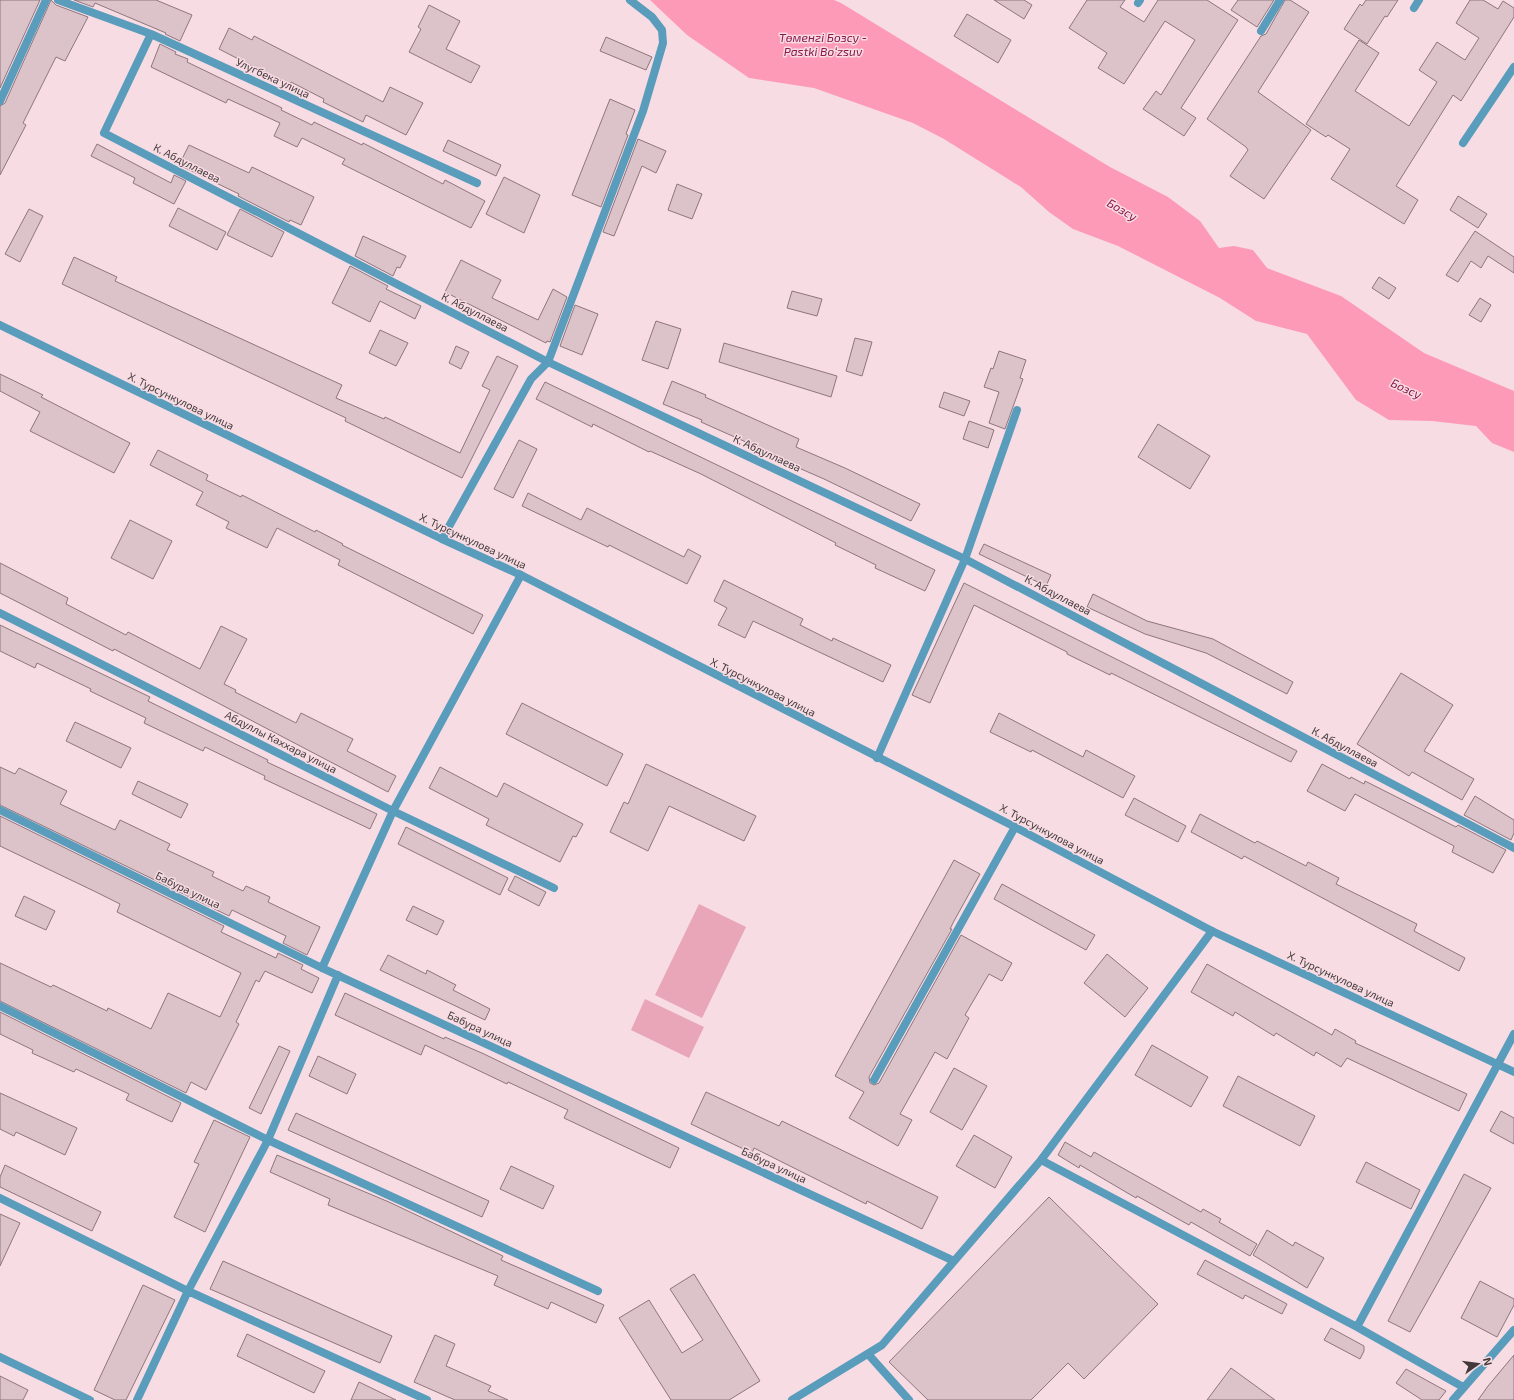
<svg xmlns="http://www.w3.org/2000/svg" width="1514" height="1400" font-family="'Exo 2',sans-serif">
  <style>
    .green { fill: #e8a6b8 }
    .water { fill: #fd9ab7 }
    .building { fill: #dcc2c9; stroke: #8e767c }
    .lines { fill: none; stroke-linecap: round; stroke-linejoin: round }
    .service { stroke: #599cbb; stroke-width: 8 }
    .minor { stroke: #599cbb; stroke-width: 8 }
    .tertiary { stroke: #599cbb; stroke-width: 8 }
    .labels { text-anchor: middle; stroke-width: 3; stroke-linejoin: round; paint-order: stroke }
    .street-label { font-size: 11px; fill: #43393b; stroke: #f7dce3 }
    .water-label { font-size: 12px; font-style: italic; fill: #8a1748; stroke: #f7dce3 }
  </style>
  <rect width="100%" height="100%" fill="#f7dce3"/>
  <path class="green" d="M 699,904 L 746,927 L 702,1018 L 655,995 Z
    M 645,999 L 704,1027 L 689,1058 L 631,1030 Z"/>
  <path class="water" d="M 650,0 L 834,0 L 841,3 L 1110,167 L 1168,197 L 1200,221 L 1219,248 L 1234,246 L 1253,250 L 1267,268 L 1341,296 L 1424,353 L 1514,391 L 1514,452 L 1492,443 L 1476,426 L 1432,421 L 1389,420 L 1356,400 L 1307,334 L 1256,321 L 1220,298 L 1118,246 L 1073,229 L 1049,212 L 1021,187 L 944,139 L 913,123 L 814,88 L 749,78 L 687,35 Z"/>
  <path class="building" d="M 0,0 L 40,0 L 0,88 Z
    M 51,0 L 56,5 L 88,17 L 65,61 L 56,57 L 23,123 L 26,125 L 0,175 L 0,106 L 5,103 Z
    M 74,0 L 156,0 L 192,15 L 180,41 L 165,34 L 166,33 L 95,3 L 93,7 Z
    M 994,0 L 1024,0 L 1032,5 L 1024,19 Z
    M 1087,0 L 1125,0 L 1120,7 L 1144,22 L 1158,0 L 1207,0 L 1238,20 L 1181,108 L 1196,118 L 1184,136 L 1143,109 L 1156,91 L 1161,95 L 1195,40 L 1165,21 L 1124,84 L 1098,68 L 1107,53 L 1069,28 Z
    M 1238,0 L 1274,0 L 1257,27 L 1231,10 Z
    M 1285,0 L 1290,0 L 1309,12 L 1258,92 L 1311,130 L 1264,199 L 1230,176 L 1248,150 L 1246,147 L 1207,119 L 1261,36 L 1266,34 Z
    M 1366,0 L 1398,0 L 1387,17 L 1385,16 L 1367,44 L 1344,29 L 1360,4 L 1362,6 Z
    M 1470,0 L 1483,0 L 1498,9 L 1503,1 L 1514,8 L 1514,17 L 1461,101 L 1453,95 L 1396,186 L 1418,200 L 1404,224 L 1331,179 L 1350,149 L 1328,135 L 1326,137 L 1306,124 L 1359,40 L 1379,53 L 1355,91 L 1409,126 L 1437,82 L 1419,70 L 1437,42 L 1465,60 L 1479,38 L 1456,23 Z
    M 429,5 L 460,21 L 446,49 L 480,66 L 471,83 L 409,52 L 421,29 L 418,27 Z
    M 967,14 L 1011,40 L 998,63 L 954,36 Z
    M 229,28 L 252,40 L 254,36 L 383,102 L 390,87 L 423,103 L 406,135 L 366,115 L 363,122 L 323,102 L 324,99 L 291,82 L 289,85 L 219,49 Z
    M 606,37 L 652,57 L 646,70 L 600,51 Z
    M 160,44 L 176,52 L 175,54 L 188,59 L 187,62 L 282,108 L 281,110 L 312,125 L 314,122 L 362,145 L 363,143 L 443,184 L 445,180 L 485,201 L 471,228 L 342,164 L 345,159 L 302,138 L 297,147 L 274,136 L 280,123 L 228,99 L 226,103 L 151,67 Z
    M 610,99 L 635,110 L 626,134 L 628,135 L 601,207 L 572,195 Z
    M 638,139 L 666,151 L 656,173 L 642,166 L 614,236 L 603,232 Z
    M 448,140 L 501,165 L 496,176 L 443,151 Z
    M 97,144 L 171,183 L 174,175 L 186,181 L 174,204 L 133,183 L 135,178 L 91,156 Z
    M 189,145 L 249,173 L 252,167 L 314,197 L 301,225 L 290,220 L 289,222 L 238,196 L 239,194 L 179,165 Z
    M 504,177 L 540,195 L 524,233 L 486,214 Z
    M 677,184 L 702,194 L 692,219 L 668,210 Z
    M 1458,196 L 1487,214 L 1478,228 L 1450,210 Z
    M 178,208 L 226,232 L 217,250 L 169,226 Z
    M 29,209 L 43,216 L 20,262 L 5,254 Z
    M 240,209 L 284,232 L 272,257 L 227,235 Z
    M 1475,231 L 1514,257 L 1514,273 L 1488,256 L 1481,268 L 1471,261 L 1458,282 L 1446,275 Z
    M 363,236 L 406,256 L 400,268 L 397,267 L 393,276 L 355,256 Z
    M 74,257 L 117,277 L 115,281 L 342,385 L 336,398 L 384,419 L 385,417 L 460,453 L 490,390 L 482,386 L 497,356 L 518,366 L 462,478 L 345,421 L 346,418 L 62,284 Z
    M 461,260 L 501,280 L 492,298 L 538,320 L 553,289 L 567,297 L 550,342 L 547,341 L 546,343 L 445,292 Z
    M 350,266 L 388,286 L 386,289 L 421,306 L 415,319 L 380,301 L 370,322 L 332,303 Z
    M 1379,277 L 1396,288 L 1389,299 L 1372,288 Z
    M 792,291 L 822,299 L 817,316 L 787,308 Z
    M 1480,298 L 1491,305 L 1481,322 L 1469,315 Z
    M 575,305 L 598,314 L 582,355 L 560,346 Z
    M 656,321 L 681,329 L 668,369 L 642,360 Z
    M 380,330 L 408,343 L 396,366 L 369,353 Z
    M 855,338 L 872,342 L 862,376 L 846,371 Z
    M 724,343 L 837,376 L 831,397 L 719,362 Z
    M 456,346 L 469,352 L 461,369 L 449,363 Z
    M 999,351 L 1026,360 L 1020,378 L 1023,379 L 1005,429 L 989,423 L 999,392 L 984,387 L 991,368 L 993,369 Z
    M 0,374 L 43,395 L 41,397 L 130,443 L 114,473 L 30,431 L 40,412 L 0,391 Z
    M 672,381 L 706,395 L 705,397 L 799,439 L 796,447 L 845,468 L 920,504 L 911,521 L 824,479 L 792,465 L 793,463 L 701,422 L 702,420 L 663,404 Z
    M 545,382 L 935,570 L 925,591 L 875,568 L 876,565 L 835,545 L 836,543 L 701,474 L 650,451 L 649,452 L 593,424 L 592,427 L 536,399 Z
    M 944,392 L 970,401 L 964,416 L 939,407 Z
    M 969,421 L 994,430 L 988,448 L 963,439 Z
    M 1158,424 L 1210,456 L 1190,489 L 1138,457 Z
    M 519,440 L 537,449 L 513,498 L 494,489 Z
    M 158,450 L 208,475 L 206,480 L 241,497 L 242,495 L 315,532 L 316,530 L 343,544 L 342,545 L 483,615 L 473,634 L 338,565 L 340,560 L 277,528 L 267,548 L 226,528 L 229,522 L 196,505 L 203,492 L 150,465 Z
    M 528,493 L 581,520 L 587,508 L 684,557 L 688,549 L 701,556 L 687,584 L 609,545 L 608,547 L 522,506 Z
    M 130,520 L 172,541 L 153,579 L 111,558 Z
    M 984,544 L 1051,575 L 1046,586 L 979,554 Z
    M 0,563 L 68,598 L 66,604 L 126,635 L 128,632 L 200,669 L 221,626 L 247,639 L 224,684 L 236,690 L 235,692 L 296,723 L 301,713 L 353,739 L 347,751 L 396,776 L 388,792 L 176,681 L 114,649 L 113,651 L 0,593 Z
    M 724,580 L 803,619 L 800,625 L 832,641 L 833,638 L 891,665 L 883,682 L 753,621 L 745,638 L 718,625 L 727,608 L 714,601 Z
    M 964,583 L 1184,693 L 1297,751 L 1291,762 L 1111,673 L 1110,675 L 1067,654 L 1067,652 L 974,605 L 930,703 L 912,695 Z
    M 1093,594 L 1147,621 L 1213,639 L 1293,682 L 1287,694 L 1206,653 L 1145,634 L 1087,607 Z
    M 0,625 L 150,697 L 148,701 L 268,760 L 267,762 L 377,814 L 370,829 L 264,779 L 265,776 L 205,747 L 203,751 L 144,723 L 146,718 L 90,691 L 91,689 L 37,663 L 35,668 L 0,651 Z
    M 1401,673 L 1453,705 L 1424,751 L 1474,779 L 1462,800 L 1412,772 L 1409,776 L 1357,744 Z
    M 522,703 L 623,754 L 607,786 L 506,734 Z
    M 999,713 L 1083,757 L 1086,750 L 1135,776 L 1123,798 L 1032,750 L 1031,752 L 990,732 Z
    M 75,722 L 131,748 L 121,768 L 66,741 Z
    M 646,764 L 756,816 L 744,841 L 669,806 L 648,851 L 610,832 L 624,802 L 628,804 Z
    M 1322,764 L 1350,779 L 1351,777 L 1364,784 L 1365,781 L 1456,827 L 1458,825 L 1506,850 L 1493,873 L 1452,852 L 1454,846 L 1355,794 L 1345,811 L 1307,791 Z
    M 0,767 L 15,774 L 19,768 L 67,791 L 60,804 L 115,830 L 120,820 L 170,844 L 167,850 L 214,872 L 212,876 L 243,891 L 246,886 L 270,897 L 268,902 L 320,927 L 307,955 L 283,943 L 286,936 L 263,925 L 232,910 L 229,916 L 0,805 Z
    M 440,767 L 497,797 L 504,783 L 583,824 L 576,837 L 573,836 L 560,862 L 486,825 L 489,819 L 429,788 Z
    M 138,781 L 188,804 L 181,818 L 132,794 Z
    M 1475,796 L 1514,820 L 1514,833 L 1511,840 L 1464,815 Z
    M 1134,798 L 1186,826 L 1178,842 L 1125,815 Z
    M 1200,814 L 1255,843 L 1257,841 L 1306,866 L 1308,862 L 1339,878 L 1336,884 L 1417,924 L 1414,931 L 1465,958 L 1459,971 L 1244,856 L 1242,859 L 1191,832 Z
    M 0,816 L 224,926 L 221,932 L 276,958 L 278,953 L 303,965 L 301,969 L 319,978 L 312,993 L 265,971 L 259,982 L 256,980 L 236,1022 L 239,1024 L 206,1090 L 191,1082 L 186,1093 L 0,1001 L 0,963 L 51,987 L 53,985 L 107,1011 L 108,1008 L 151,1029 L 168,993 L 220,1017 L 241,973 L 117,912 L 120,904 L 96,892 L 0,846 Z
    M 406,827 L 508,878 L 500,895 L 398,844 Z
    M 954,860 L 980,874 L 954,921 L 950,929 L 952,929 L 869,1077 L 870,1083 L 874,1085 L 879,1083 L 961,935 L 1012,963 L 1002,981 L 989,974 L 965,1015 L 969,1018 L 947,1059 L 935,1052 L 900,1114 L 912,1120 L 898,1146 L 849,1118 L 864,1092 L 835,1076 Z
    M 515,876 L 546,892 L 539,906 L 508,890 Z
    M 1002,884 L 1095,935 L 1086,950 L 994,899 Z
    M 24,896 L 55,911 L 46,930 L 15,916 Z
    M 413,906 L 444,921 L 437,935 L 406,920 Z
    M 1107,954 L 1148,988 L 1125,1017 L 1084,983 Z
    M 388,955 L 426,974 L 427,970 L 456,985 L 453,990 L 490,1009 L 485,1020 L 380,970 Z
    M 1207,964 L 1332,1035 L 1335,1029 L 1356,1041 L 1355,1043 L 1467,1094 L 1459,1111 L 1347,1058 L 1341,1067 L 1316,1052 L 1314,1056 L 1276,1033 L 1274,1036 L 1235,1012 L 1233,1016 L 1191,992 Z
    M 345,993 L 444,1039 L 445,1037 L 484,1054 L 679,1148 L 670,1168 L 564,1118 L 568,1110 L 508,1082 L 507,1084 L 425,1045 L 421,1055 L 335,1015 Z
    M 0,1012 L 181,1103 L 172,1122 L 126,1100 L 129,1094 L 76,1069 L 74,1072 L 32,1053 L 33,1050 L 0,1034 Z
    M 1152,1045 L 1208,1077 L 1191,1107 L 1135,1075 Z
    M 279,1046 L 290,1051 L 261,1114 L 249,1108 Z
    M 318,1056 L 356,1074 L 347,1094 L 309,1076 Z
    M 954,1068 L 987,1086 L 962,1130 L 930,1112 Z
    M 1238,1076 L 1315,1116 L 1300,1146 L 1223,1106 Z
    M 706,1092 L 779,1126 L 782,1121 L 938,1197 L 922,1229 L 867,1201 L 866,1204 L 754,1148 L 752,1153 L 691,1124 Z
    M 0,1093 L 77,1128 L 65,1155 L 16,1132 L 14,1136 L 0,1129 Z
    M 1501,1111 L 1514,1118 L 1514,1144 L 1490,1131 Z
    M 296,1113 L 489,1201 L 482,1217 L 288,1130 Z
    M 214,1120 L 250,1137 L 205,1232 L 174,1217 L 199,1164 L 194,1162 Z
    M 974,1135 L 1012,1157 L 995,1188 L 956,1166 Z
    M 1065,1142 L 1091,1157 L 1094,1152 L 1201,1212 L 1203,1209 L 1221,1219 L 1219,1222 L 1257,1244 L 1250,1256 L 1191,1222 L 1189,1225 L 1137,1196 L 1136,1198 L 1080,1165 L 1079,1168 L 1058,1155 Z
    M 277,1155 L 389,1202 L 503,1256 L 501,1260 L 604,1305 L 596,1323 L 551,1302 L 548,1309 L 494,1285 L 498,1276 L 328,1205 L 330,1199 L 270,1172 Z
    M 1366,1162 L 1420,1190 L 1411,1209 L 1356,1182 Z
    M 5,1165 L 101,1212 L 92,1231 L 0,1187 L 0,1177 Z
    M 511,1166 L 554,1186 L 543,1209 L 500,1189 Z
    M 1464,1174 L 1491,1188 L 1410,1332 L 1388,1321 Z
    M 1049,1197 L 1158,1304 L 1084,1379 L 1068,1363 L 1031,1400 L 928,1400 L 889,1362 Z
    M 0,1214 L 20,1223 L 0,1266 Z
    M 1267,1230 L 1293,1246 L 1295,1242 L 1324,1258 L 1307,1288 L 1253,1255 Z
    M 1205,1260 L 1287,1304 L 1282,1314 L 1245,1295 L 1243,1299 L 1197,1274 Z
    M 223,1261 L 392,1336 L 380,1363 L 210,1289 Z
    M 694,1274 L 760,1381 L 729,1400 L 671,1400 L 619,1318 L 649,1300 L 682,1353 L 703,1340 L 670,1289 Z
    M 1480,1281 L 1514,1299 L 1514,1305 L 1497,1337 L 1461,1318 Z
    M 143,1285 L 175,1300 L 126,1400 L 115,1400 L 94,1390 Z
    M 1331,1328 L 1364,1346 L 1364,1351 L 1360,1359 L 1324,1340 Z
    M 247,1334 L 325,1371 L 314,1393 L 237,1356 Z
    M 435,1335 L 455,1344 L 446,1366 L 491,1386 L 488,1391 L 508,1400 L 455,1400 L 414,1382 Z
    M 1514,1355 L 1514,1400 L 1478,1400 L 1488,1386 Z
    M 1231,1368 L 1275,1400 L 1207,1400 Z
    M 1406,1369 L 1446,1391 L 1439,1400 L 1422,1400 L 1396,1383 Z
    M 0,1376 L 28,1390 L 23,1400 L 0,1400 Z
    M 359,1382 L 396,1400 L 351,1400 Z"/>
  <g class="lines">
    <path class="service" d="M 868,1354 L 909,1400"/>
    <path class="minor" d="M 58,0 L 151,34 L 477,183
      M 1138,3 L 1140,0
      M 1414,8 L 1419,0
      M 1261,31 L 1280,0
      M 151,34 L 104,133 L 548,362 L 965,559 L 1514,848
      M 0,101 L 46,0
      M 1463,143 L 1514,67
      M 442,539 L 531,379 L 548,362 L 643,111 L 663,43 L 662,30 L 652,17 L 630,0
      M 0,613 L 393,811 L 554,888
      M 877,758 L 965,559 L 1017,410
      M 0,810 L 322,968 L 954,1261
      M 322,968 L 393,811 L 521,575
      M 0,1006 L 268,1140 L 598,1291
      M 874,1080 L 1015,827
      M 1041,1160 L 1357,1327 L 1463,1387
      M 0,1198 L 188,1291 L 427,1400
      M 1357,1327 L 1514,1034
      M 0,1357 L 90,1400
      M 137,1400 L 188,1291 L 268,1140 L 338,975
      M 792,1400 L 882,1345 L 1041,1160 L 1212,931
      M 1453,1400 L 1514,1330"/>
    <path class="tertiary" d="M 0,325 L 442,539 L 521,575 L 1015,827 L 1212,931 L 1514,1072"/>
  </g>
  <g class="labels">
    <g class="street-label">
      <text transform="translate(273 78) rotate(25)" y="4">Улугбека улица</text>
      <text transform="translate(187 163) rotate(27)" y="4">К. Абдуллаева</text>
      <text transform="translate(475 312) rotate(27)" y="4">К. Абдуллаева</text>
      <text transform="translate(181 401) rotate(26)" y="4">Х. Турсункулова улица</text>
      <text transform="translate(767 453) rotate(25)" y="4">К. Абдуллаева</text>
      <text transform="translate(473 541) rotate(25)" y="4">Х. Турсункулова улица</text>
      <text transform="translate(1058 595) rotate(28)" y="4">К. Абдуллаева</text>
      <text transform="translate(763 687) rotate(27)" y="4">Х. Турсункулова улица</text>
      <text transform="translate(281 742) rotate(27)" y="4">Абдуллы Каххара улица</text>
      <text transform="translate(1345 747) rotate(28)" y="4">К. Абдуллаева</text>
      <text transform="translate(1052 834) rotate(28)" y="4">Х. Турсункулова улица</text>
      <text transform="translate(188 890) rotate(26)" y="4">Бабура улица</text>
      <text transform="translate(1341 979) rotate(25)" y="4">Х. Турсункулова улица</text>
      <text transform="translate(480 1029) rotate(25)" y="4">Бабура улица</text>
      <text transform="translate(774 1165) rotate(25)" y="4">Бабура улица</text>
    </g>
    <g class="water-label">
      <text x="823" y="42">Төменгі Бозсу -<tspan x="823" dy="14">Pastki Boʻzsuv</tspan></text>
      <text transform="translate(1122 210) rotate(30)" y="4">Бозсу</text>
      <text transform="translate(1406 389) rotate(24)" y="4">Бозсу</text>
    </g>
  </g>
  <g transform="translate(1478 1364) rotate(76)" stroke="#f7dce3" stroke-width="3" paint-order="stroke">
  <path d="M0-3L7 15L0 10L-7 15Z" fill="#43393b"/>
  <text y="-6" font-size="11" font-weight="bold" text-anchor="middle" fill="#43393b">N</text>
  </g>
</svg>
